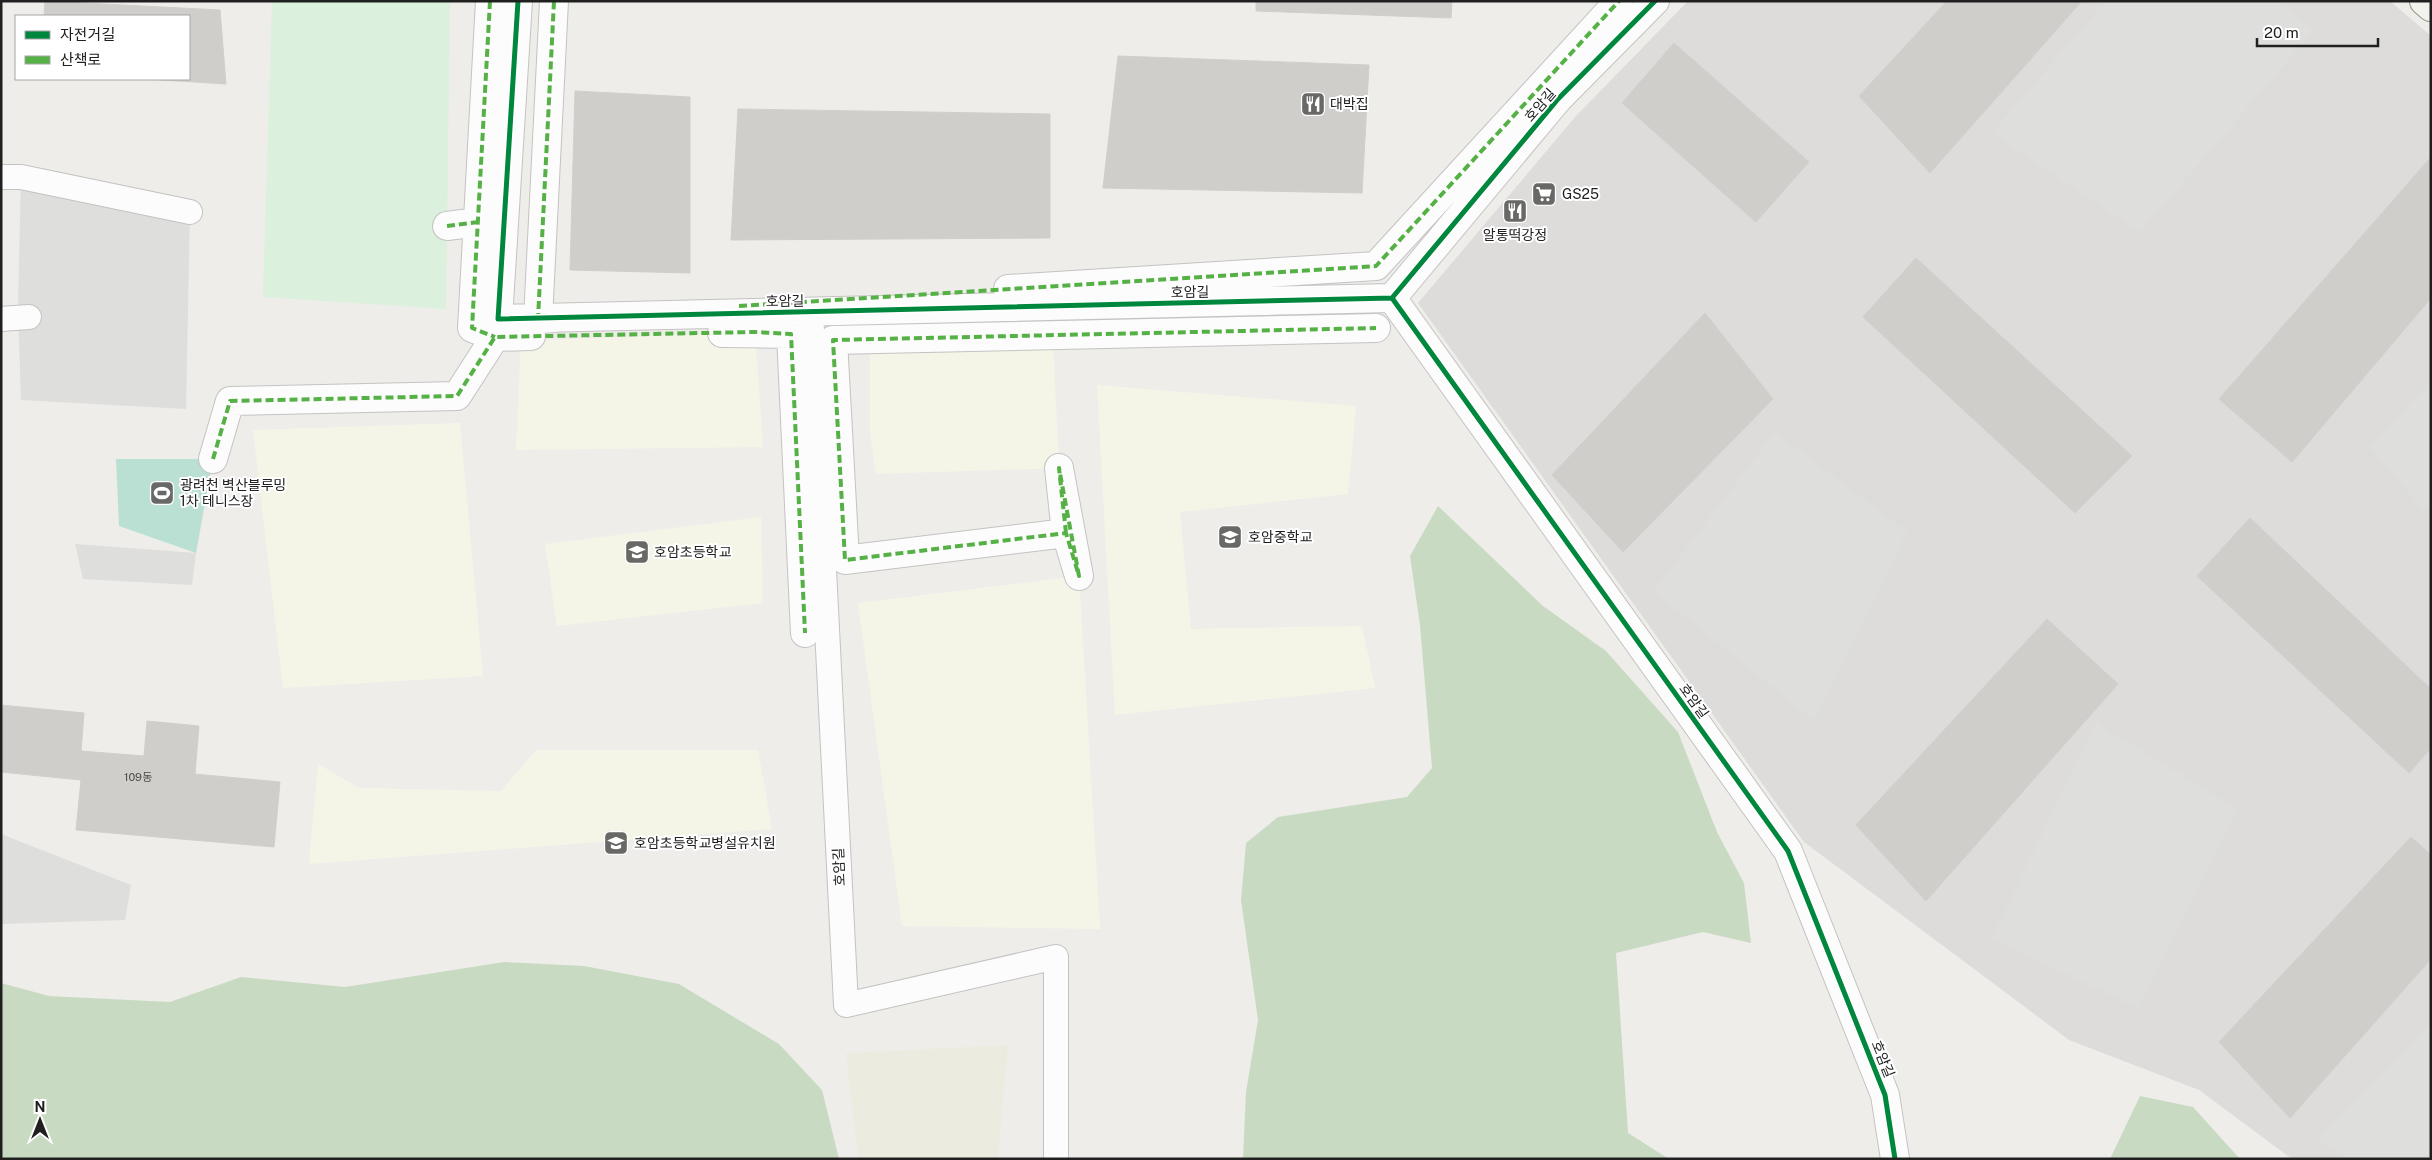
<svg xmlns="http://www.w3.org/2000/svg" width="2432" height="1160" font-family="'Public Sans','Noto Sans KR',sans-serif">
  <style>
    .residential { fill: #dddcdb }
    .education { fill: #f5f5e7 }
    .farmland { fill: #ebecdf }
    .forest { fill: #c9dac2 }
    .park { fill: #dbf0dd }
    .pitch { fill: #bae0d3 }
    .parking { fill: #dededc }
    .building { fill: #cfcecb; stroke: #d1cfcc }
    .lines { fill: none; stroke-linecap: round; stroke-linejoin: round }
    .lane-casing { stroke: #c4c3c2; stroke-width: 26 }
    .street-casing { stroke: #c4c3c2; stroke-width: 30 }
    .secondary-casing { stroke: #939684; stroke-width: 30 }
    .lane { stroke: #fcfcfc; stroke-width: 24 }
    .street { stroke: #fcfcfc; stroke-width: 28 }
    .secondary { stroke: #f2f3ed; stroke-width: 28 }
    .quiet { stroke: #55b145; stroke-width: 4; stroke-dasharray: 8 4; stroke-linecap: butt }
    .cycleway-casing { stroke: #fff; stroke-width: 8 }
    .cycleway { stroke: #00873e; stroke-width: 5 }
    .labels { text-anchor: middle; stroke-width: 4; stroke-linejoin: round; paint-order: stroke }
    .number-label { font-size: 11px; fill: #4c4c4b }
    .poi-label { font-size: 14px; fill: #202020; stroke: #fff; text-anchor: start }
    .street-label { font-size: 14px; fill: #202020; stroke: #fff }
  </style>
  <rect width="100%" height="100%" fill="#eeedea"/>
  <path class="residential" d="M 1688,1 L 2390,1 L 2431,36 L 2431,1159 L 2292,1159 L 2199,1090 L 2069,1040 L 1804,842 L 1418,303 L 1576,116 Z"/>
  <path class="education" d="M 755,332 L 763,447 L 516,450 L 521,341 Z
    M 1053,341 L 1059,468 L 876,474 L 870,432 L 870,350 Z
    M 1097,385 L 1356,406 L 1348,494 L 1180,512 L 1191,629 L 1362,626 L 1375,688 L 1115,715 Z
    M 460,423 L 483,676 L 283,688 L 253,430 Z
    M 761,517 L 763,603 L 557,626 L 545,544 Z
    M 1079,576 L 1100,929 L 902,926 L 858,603 Z
    M 536,750 L 758,750 L 772,829 L 309,864 L 318,764 L 359,788 L 501,791 Z"/>
  <path class="farmland" d="M 1008,1045 L 998,1159 L 858,1159 L 846,1053 Z"/>
  <path class="forest" d="M 1438,506 L 1543,606 L 1606,651 L 1678,732 L 1717,832 L 1744,883 L 1751,943 L 1703,932 L 1616,953 L 1628,1133 L 1669,1159 L 1243,1159 L 1246,1092 L 1258,1020 L 1241,900 L 1246,843 L 1278,817 L 1407,797 L 1432,768 L 1420,625 L 1410,556 Z
    M 504,962 L 584,966 L 679,984 L 779,1044 L 822,1090 L 839,1159 L 1,1159 L 1,983 L 49,996 L 170,1002 L 241,977 L 345,987 Z
    M 2140,1096 L 2193,1107 L 2240,1159 L 2110,1159 Z"/>
  <path class="park" d="M 272,1 L 450,1 L 446,309 L 263,297 Z"/>
  <path class="pitch" d="M 116,459 L 213,459 L 196,553 L 119,526 Z"/>
  <path class="parking" d="M 2106,1 L 2276,1 L 2314,30 L 2140,232 L 1992,133 Z
    M 21,177 L 190,212 L 186,409 L 21,400 L 18,306 Z
    M 2431,381 L 2431,504 L 2424,511 L 2370,447 Z
    M 1775,432 L 1907,532 L 1814,721 L 1654,591 Z
    M 75,544 L 196,553 L 192,585 L 83,579 Z
    M 2096,723 L 2238,809 L 2137,1008 L 1992,938 Z
    M 1,834 L 131,885 L 125,920 L 1,924 Z
    M 2431,1022 L 2431,1159 L 2348,1159 L 2317,1141 Z"/>
  <path class="building" d="M 45,1 L 220,10 L 226,84 L 145,79 L 189,79 L 189,16 L 44,16 Z
    M 1256,1 L 1452,1 L 1451,18 L 1256,11 Z
    M 1947,1 L 2082,1 L 1930,173 L 1859,96 Z
    M 1674,43 L 1809,162 L 1756,222 L 1622,103 Z
    M 1118,56 L 1369,65 L 1362,193 L 1103,188 Z
    M 575,91 L 690,97 L 690,273 L 570,270 Z
    M 738,109 L 1050,114 L 1050,238 L 731,240 Z
    M 2431,157 L 2431,298 L 2292,462 L 2219,399 Z
    M 1916,258 L 2132,456 L 2075,513 L 1863,317 Z
    M 1705,313 L 1773,399 L 1623,552 L 1552,475 Z
    M 2250,518 L 2431,689 L 2431,748 L 2409,773 L 2197,576 Z
    M 2047,619 L 2118,684 L 1926,901 L 1856,825 Z
    M 1,705 L 84,713 L 81,751 L 144,756 L 147,721 L 199,726 L 195,774 L 280,782 L 274,847 L 76,830 L 81,780 L 1,772 Z
    M 2411,837 L 2431,855 L 2431,959 L 2290,1118 L 2219,1042 Z"/>
  <g class="lines">
    <defs>
      <path id="lane" d="M 1,177 L 21,177 L 190,212
        M 811,312 L 846,1005 L 1056,957 L 1056,1159
        M 1,319 L 29,317"/>
      <path id="street" d="M 490,1 L 472,328 L 495,337
        M 518,1 L 498,319 L 1392,298 L 1558,99 L 1655,1
        M 554,1 L 538,319 L 556,318
        M 447,226 L 478,222
        M 1008,289 L 1376,266 L 1619,1
        M 1392,298 L 1788,851 L 1885,1095 L 1895,1159
        M 722,333 L 791,334 L 805,633
        M 213,459 L 230,401 L 457,396 L 495,337 L 531,336
        M 1066,533 L 1059,468 L 1079,576 L 1066,533 L 845,560 L 833,340 L 1376,328"/>
      <path id="secondary" d="M 2424,1 L 2431,7"/>
    </defs>
    <use href="#lane" class="lane-casing"/>
    <use href="#street" class="street-casing"/>
    <use href="#secondary" class="secondary-casing"/>
    <use href="#lane" class="lane"/>
    <use href="#street" class="street"/>
    <use href="#secondary" class="secondary"/>
    <path class="quiet" d="M 490,1 L 472,328 L 495,337
      M 447,226 L 478,222
      M 739,306 L 1376,266 L 1619,1
      M 540,319 L 538,319 L 554,1
      M 213,459 L 230,401 L 457,396 L 495,337 L 755,332 L 791,334 L 805,633
      M 1066,533 L 1059,468 L 1079,576 L 1066,533 L 845,560 L 833,340 L 1376,328"/>
    <defs>
      <path id="cycleway" d="M 518,1 L 498,319 L 1392,298 L 1558,99 L 1655,1
        M 1392,298 L 1788,851 L 1885,1095 L 1895,1159"/>
    </defs>
    <use href="#cycleway" class="cycleway-casing"/>
    <use href="#cycleway" class="cycleway"/>
  </g>
  <defs>
    <symbol id="restaurant-square" viewBox="-11 -11 22 22"><rect x="-9" y="-9" width="18" height="18" rx="4" fill="#686867" stroke="#fff"/><path d="M-5-6h1v4h1v-4h1v4h1v-4h1v5L-1.5 .5V6h-2V.5L-5-1ZM5-6V6H3V1.5H1.5Q1.5-4 5-6Z" fill="#fff"/></symbol>
    <symbol id="supermarket-square" viewBox="-11 -11 22 22"><rect x="-9" y="-9" width="18" height="18" rx="4" fill="#686867" stroke="#fff"/><path d="M-6-5.5h2.5l.6 2H6L4.5 2H-2.5L-4.4-4H-6ZM-1.5 3.2a1.3 1.3 0 1 0 .1 0ZM3 3.2a1.3 1.3 0 1 0 .1 0Z" fill="#fff"/></symbol>
    <symbol id="stadium-square" viewBox="-11 -11 22 22"><rect x="-9" y="-9" width="18" height="18" rx="4" fill="#686867" stroke="#fff"/><path d="M0-5a6.5 5 0 1 0 0 10a6.5 5 0 1 0 0-10ZM-3.5-1.8h7v3.6h-7Z" fill="#fff"/></symbol>
    <symbol id="school-square" viewBox="-11 -11 22 22"><rect x="-9" y="-9" width="18" height="18" rx="4" fill="#686867" stroke="#fff"/><path d="M0-5L7-2L0 1L-7-2ZM-4 1L0 2.5L4 1V4Q0 6-4 4Z" fill="#fff"/></symbol>
  </defs>
  <g fill-rule="evenodd">
    <use href="#restaurant-square" x="1299" y="90" width="28" height="28"/>
    <use href="#supermarket-square" x="1530" y="180" width="28" height="28"/>
    <use href="#restaurant-square" x="1501" y="197" width="28" height="28"/>
    <use href="#stadium-square" x="148" y="479" width="28" height="28"/>
    <use href="#school-square" x="1216" y="523" width="28" height="28"/>
    <use href="#school-square" x="623" y="538" width="28" height="28"/>
    <use href="#school-square" x="602" y="829" width="28" height="28"/>
  </g>
  <g class="labels">
    <g class="number-label">
      <text x="138" y="781">109동</text>
    </g>
    <g class="poi-label">
      <text x="1330" y="109">대박집</text>
      <text x="1562" y="199">GS25</text>
      <text x="1515" y="240" text-anchor="middle">알통떡강정</text>
      <text x="180" y="490">광려천 벽산블루밍<tspan x="180" dy="16">1차 테니스장</tspan></text>
      <text x="1248" y="542">호암중학교</text>
      <text x="654" y="557">호암초등학교</text>
      <text x="634" y="848">호암초등학교병설유치원</text>
    </g>
    <g class="street-label">
      <text transform="translate(1540 105) rotate(-49)" y="5">호암길</text>
      <text transform="translate(1190 292) rotate(-1)" y="5">호암길</text>
      <text transform="translate(785 301) rotate(-1)" y="5">호암길</text>
      <text transform="translate(1694 701) rotate(54)" y="5">호암길</text>
      <text transform="translate(839 867) rotate(-93)" y="5">호암길</text>
      <text transform="translate(1883 1059) rotate(68)" y="5">호암길</text>
    </g>
  </g>
  <rect width="2432" height="1160" fill="none" stroke="#202020" stroke-width="5"/>
  <rect x="15" y="15" width="175" height="65" fill="#ffffff" stroke="#a6a6a6"/>
  <rect x="25" y="31" width="25" height="8" fill="#00873e" stroke="#a6a6a6"/>
  <text x="60" y="40" font-size="15" fill="#202020">자전거길</text>
  <rect x="25" y="56" width="25" height="8" fill="#55b145" stroke="#a6a6a6"/>
  <text x="60" y="65" font-size="15" fill="#202020">산책로</text>
  <g transform="translate(40 1120)" stroke="#ffffff" stroke-width="4" paint-order="stroke">
  <path d="M0-4L9 19L0 12L-9 19Z" fill="#202020"/>
  <text y="-8" font-size="14" font-weight="bold" text-anchor="middle" fill="#202020">N</text>
  </g>
  <path d="M2257 38v8h121v-8" fill="none" stroke="#202020" stroke-width="2.5"/>
  <text x="2264" y="38" font-size="15" fill="#202020" stroke="#ffffff" stroke-width="4" paint-order="stroke">20 m</text>
</svg>
